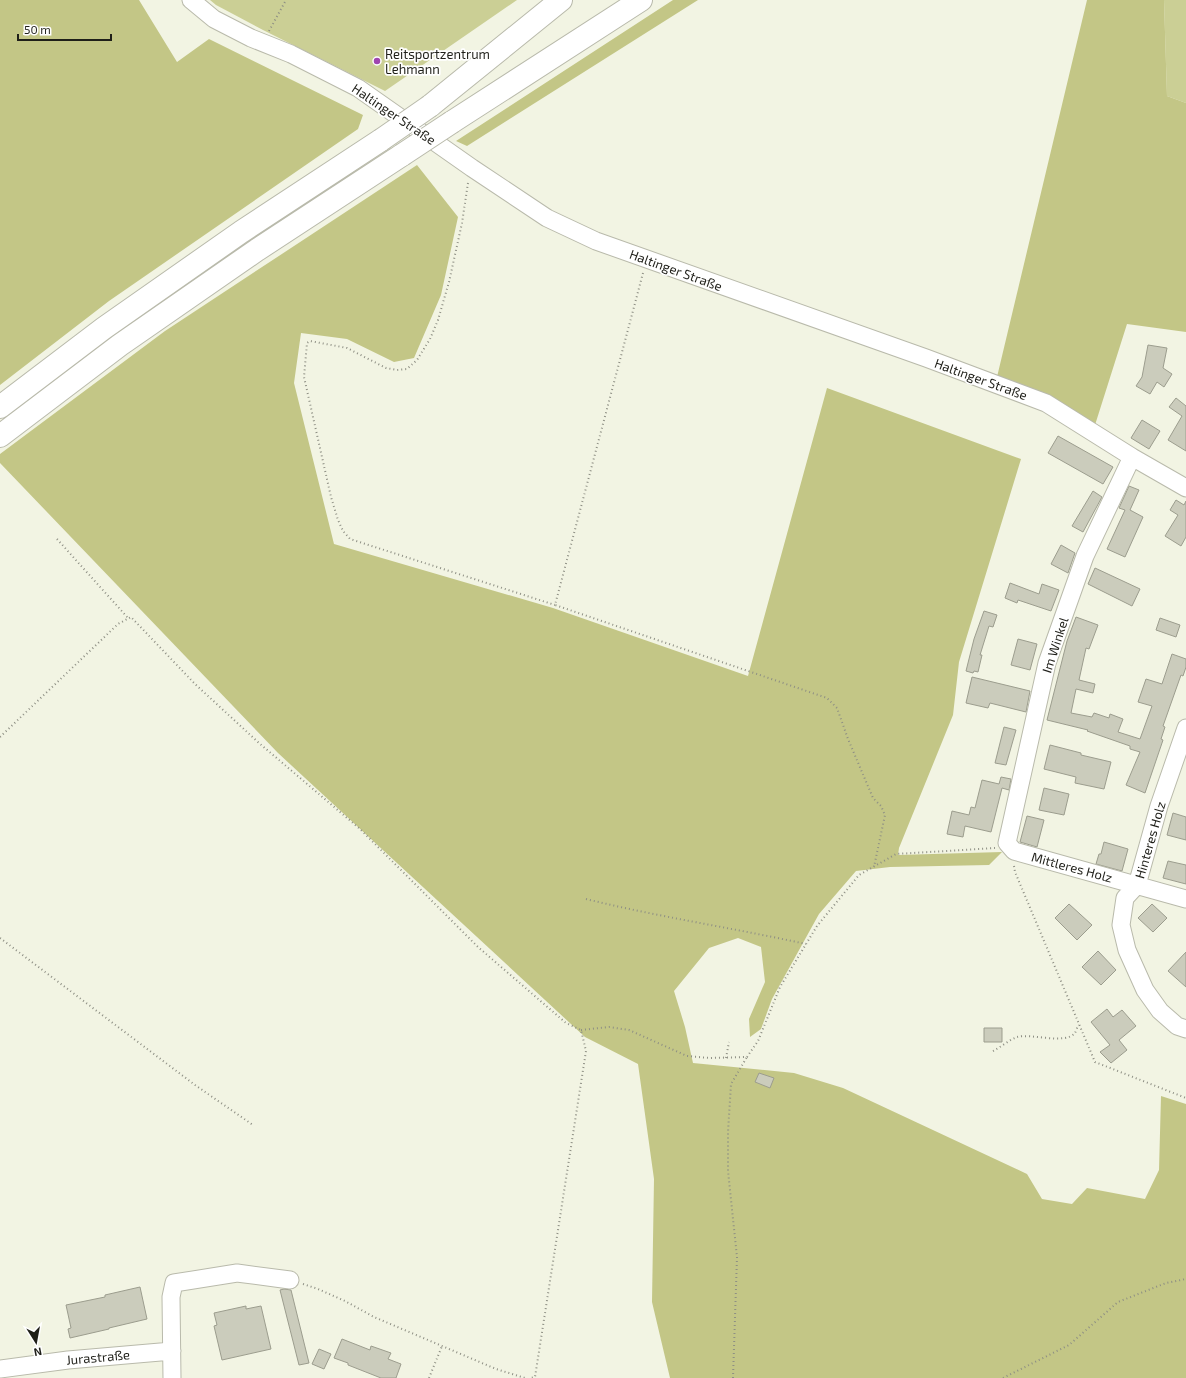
<svg xmlns="http://www.w3.org/2000/svg" width="1186" height="1378" font-family="'Exo 2',sans-serif">
  <style>
    .green { fill: #cbcf95 }
    .forest { fill: #c3c686 }
    .building { fill: #cbccbc; stroke: #9c9d8e }
    .lines { fill: none; stroke-linecap: round; stroke-linejoin: round }
    .minor-casing { stroke: #b9baab; stroke-width: 19 }
    .highway-casing { stroke: #b9baab; stroke-width: 24 }
    .path { stroke: #8e8f84; stroke-width: 2; stroke-dasharray: 1 3; stroke-linecap: butt }
    .minor { stroke: #fff; stroke-width: 17 }
    .highway { stroke: #fff; stroke-width: 22 }
    .highway-bridge-casing { stroke: #b9baab; stroke-width: 24; stroke-linecap: butt }
    .highway-bridge { stroke: #fff; stroke-width: 22 }
    .poi-dot { fill: #9f45b0; stroke: #fff; stroke-width: 1.5 }
    .labels { text-anchor: middle; stroke-width: 3.5; stroke-linejoin: round; paint-order: stroke }
    .poi-label { font-size: 13px; fill: #1f1f19; stroke: #fff; text-anchor: start }
    .street-label { font-size: 13px; fill: #1f1f19; stroke: #fff }
  </style>
  <rect width="100%" height="100%" fill="#f2f4e3"/>
  <path class="green" d="M 210,0 L 517,0 L 385,91 L 263,30 L 216,5 Z
    M 1164,0 L 1186,0 L 1186,103 L 1167,96 Z"/>
  <path class="forest" d="M 0,0 L 139,0 L 177,62 L 209,39 L 363,115 L 358,129 L 109,301 L 0,385 Z
    M 673,0 L 698,0 L 467,146 L 456,141 Z
    M 1087,0 L 1164,0 L 1167,96 L 1186,103 L 1186,332 L 1127,324 L 1095,425 L 997,377 Z
    M 417,165 L 458,217 L 441,295 L 414,358 L 394,362 L 347,339 L 301,333 L 294,383 L 334,544 L 553,608 L 748,676 L 827,388 L 1021,459 L 959,662 L 953,715 L 899,848 L 898,855 L 1002,852 L 989,865 L 890,867 L 856,871 L 819,914 L 772,999 L 761,1029 L 750,1037 L 749,1019 L 765,982 L 761,947 L 738,938 L 709,948 L 674,991 L 685,1027 L 693,1063 L 794,1073 L 843,1088 L 1027,1174 L 1042,1199 L 1072,1204 L 1087,1188 L 1145,1199 L 1159,1170 L 1161,1096 L 1186,1104 L 1186,1378 L 670,1378 L 652,1302 L 654,1179 L 638,1064 L 585,1037 L 278,753 L 0,463 L 0,454 L 165,331 Z"/>
  <path class="building" d="M 1148,345 L 1167,348 L 1163,368 L 1172,374 L 1164,387 L 1157,382 L 1150,394 L 1136,386 L 1142,377 Z
    M 1176,398 L 1186,406 L 1186,451 L 1168,440 L 1182,416 L 1169,407 Z
    M 1142,420 L 1160,431 L 1149,449 L 1131,438 Z
    M 1058,436 L 1113,467 L 1103,484 L 1048,453 Z
    M 1129,486 L 1139,490 L 1130,510 L 1143,517 L 1125,557 L 1107,549 L 1125,510 L 1119,508 Z
    M 1093,491 L 1102,497 L 1083,532 L 1072,526 Z
    M 1176,500 L 1184,505 L 1186,501 L 1186,537 L 1181,546 L 1165,536 L 1178,515 L 1170,510 Z
    M 1061,545 L 1075,553 L 1068,573 L 1051,564 Z
    M 1095,568 L 1140,589 L 1132,606 L 1088,584 Z
    M 1010,583 L 1039,594 L 1042,584 L 1059,590 L 1051,611 L 1018,600 L 1017,603 L 1005,598 Z
    M 984,611 L 997,615 L 993,627 L 989,626 L 980,655 L 982,655 L 978,672 L 974,671 L 973,673 L 966,671 L 974,639 Z
    M 1076,617 L 1098,625 L 1089,649 L 1086,648 L 1079,680 L 1095,684 L 1093,693 L 1076,689 L 1071,713 L 1092,717 L 1094,713 L 1109,718 L 1110,714 L 1123,719 L 1118,732 L 1140,739 L 1152,706 L 1138,702 L 1146,679 L 1162,684 L 1172,654 L 1186,659 L 1186,667 L 1183,676 L 1181,675 L 1163,726 L 1165,727 L 1161,739 L 1163,740 L 1145,793 L 1126,785 L 1140,752 L 1130,749 L 1130,746 L 1087,731 L 1088,730 L 1047,720 L 1067,641 Z
    M 1160,618 L 1180,625 L 1176,637 L 1156,630 Z
    M 1018,639 L 1037,644 L 1030,670 L 1011,665 Z
    M 972,677 L 1030,691 L 1026,712 L 990,703 L 988,708 L 966,703 Z
    M 1004,727 L 1016,730 L 1006,765 L 995,763 Z
    M 1050,745 L 1081,753 L 1081,755 L 1111,762 L 1104,789 L 1075,783 L 1076,777 L 1044,769 Z
    M 1001,777 L 1011,779 L 1009,790 L 1002,788 L 991,832 L 965,826 L 963,837 L 947,834 L 952,811 L 969,815 L 971,807 L 975,808 L 982,780 L 999,784 Z
    M 1044,788 L 1069,794 L 1064,815 L 1039,810 Z
    M 1173,813 L 1186,817 L 1186,840 L 1167,835 Z
    M 1027,816 L 1044,820 L 1037,847 L 1020,842 Z
    M 1104,842 L 1128,849 L 1122,871 L 1096,864 L 1099,854 L 1101,854 Z
    M 1168,861 L 1186,865 L 1186,884 L 1163,878 Z
    M 1069,904 L 1092,925 L 1077,940 L 1055,918 Z
    M 1152,904 L 1167,918 L 1153,932 L 1138,918 Z
    M 1098,951 L 1116,970 L 1101,985 L 1082,967 Z
    M 1186,952 L 1186,987 L 1168,971 Z
    M 1107,1009 L 1113,1017 L 1122,1010 L 1136,1026 L 1119,1040 L 1127,1050 L 1111,1063 L 1100,1052 L 1110,1045 L 1091,1022 Z
    M 984,1028 L 1002,1028 L 1002,1042 L 984,1042 Z
    M 759,1073 L 774,1078 L 770,1088 L 755,1082 Z
    M 140,1287 L 147,1319 L 109,1328 L 109,1329 L 70,1338 L 68,1329 L 71,1328 L 66,1305 L 105,1297 L 105,1295 Z
    M 284,1289 L 291,1290 L 309,1363 L 299,1365 L 280,1290 Z
    M 246,1306 L 246,1309 L 261,1306 L 271,1349 L 222,1360 L 214,1326 L 217,1325 L 214,1313 Z
    M 342,1339 L 370,1350 L 371,1346 L 391,1353 L 388,1359 L 401,1364 L 396,1378 L 381,1378 L 348,1365 L 348,1363 L 334,1358 Z
    M 319,1349 L 331,1354 L 324,1369 L 312,1364 Z"/>
  <g class="lines">
    <defs>
      <path id="minor" d="M 191,0 L 214,19 L 251,38 L 291,54 L 358,88 L 472,168 L 547,218 L 596,241 L 926,358 L 1046,403 L 1132,457 L 1186,488
        M 1132,457 L 1085,556 L 1047,663 L 1007,843 L 1014,851 L 1186,899
        M 1186,728 L 1159,806 L 1137,885 L 1125,898 L 1121,925 L 1127,950 L 1145,990 L 1160,1011 L 1177,1026 L 1186,1029
        M 0,1369 L 68,1360 L 172,1351
        M 172,1378 L 171,1297 L 174,1283 L 237,1273 L 290,1280"/>
      <path id="highway" d="M 430,106 L 561,0
        M 452,122 L 641,0
        M 0,407 L 104,328 L 241,232 L 381,140
        M 0,436 L 120,345 L 257,250 L 402,155"/>
    </defs>
    <use href="#minor" class="minor-casing"/>
    <use href="#highway" class="highway-casing"/>
    <path class="path" d="M 269,31 L 286,0
      M 468,183 L 462,223 L 449,282 L 438,320 L 430,339 L 417,360 L 407,369 L 397,370 L 386,368 L 347,348 L 310,341 L 307,343 L 304,377 L 331,497 L 338,520 L 343,531 L 350,539 L 555,605
      M 643,273 L 555,605 L 827,698 L 837,708 L 848,739 L 873,798 L 881,806 L 885,815 L 874,867
      M 57,539 L 128,618
      M 0,737 L 118,624 L 131,617 L 195,684 L 259,743 L 360,829 L 478,947 L 566,1023 L 581,1030 L 586,1051 L 535,1377 L 530,1378
      M 1014,866 L 1015,872 L 1095,1062 L 1186,1098
      M 586,899 C 659,917 733,928 806,944
      M 0,938 L 195,1085 L 253,1125
      M 581,1030 L 609,1027 L 629,1030 L 687,1056 L 710,1058 L 747,1057 L 758,1041 L 780,987 L 817,926 L 859,875 L 896,854 L 995,848
      M 993,1051 C 1001,1047 1009,1040 1017,1037 C 1031,1033 1065,1045 1075,1033 C 1076,1031 1077,1027 1079,1025
      M 726,1058 L 729,1042
      M 303,1284 L 318,1289 L 345,1301 L 374,1317 L 496,1369 L 525,1378
      M 429,1378 L 442,1346
      M 733,1378 L 737,1257 L 728,1171 L 728,1132 L 731,1084 L 747,1057
      M 1003,1378 L 1069,1345 L 1118,1302 L 1166,1283 L 1186,1279"/>
    <use href="#minor" class="minor"/>
    <use href="#highway" class="highway"/>
    <defs>
      <path id="highway-bridge" d="M 381,140 L 430,106
        M 402,155 L 452,122"/>
    </defs>
    <use href="#highway-bridge" class="highway-bridge-casing"/>
    <use href="#highway-bridge" class="highway-bridge"/>
  </g>
  <circle class="poi-dot" cx="377" cy="61" r="4"/>
  <g class="labels">
    <g class="poi-label">
      <text x="385" y="59">Reitsportzentrum<tspan x="385" dy="15">Lehmann</tspan></text>
    </g>
    <g class="street-label">
      <text transform="translate(394 114) rotate(34)" y="5">Haltinger Straße</text>
      <text transform="translate(676 270) rotate(20)" y="5">Haltinger Straße</text>
      <text transform="translate(981 379) rotate(20)" y="5">Haltinger Straße</text>
      <text transform="translate(1055 645) rotate(-72)" y="5">Im Winkel</text>
      <text transform="translate(1150 840) rotate(-74)" y="5">Hinteres Holz</text>
      <text transform="translate(1072 867) rotate(15)" y="5">Mittleres Holz</text>
      <text transform="translate(98 1357) rotate(-5)" y="5">Jurastraße</text>
    </g>
  </g>
  <g transform="translate(36 1342) rotate(169)" stroke="#ffffff" stroke-width="3" paint-order="stroke">
  <path d="M0-3L7 15L0 10L-7 15Z" fill="#1f1f19"/>
  <text y="-6" font-size="11" font-weight="bold" text-anchor="middle" fill="#1f1f19">N</text>
  </g>
  <path d="M18 34v6h93v-6" fill="none" stroke="#1f1f19" stroke-width="2"/>
  <text x="24" y="34" font-size="12" fill="#1f1f19" stroke="#ffffff" stroke-width="3" paint-order="stroke">50 m</text>
</svg>
